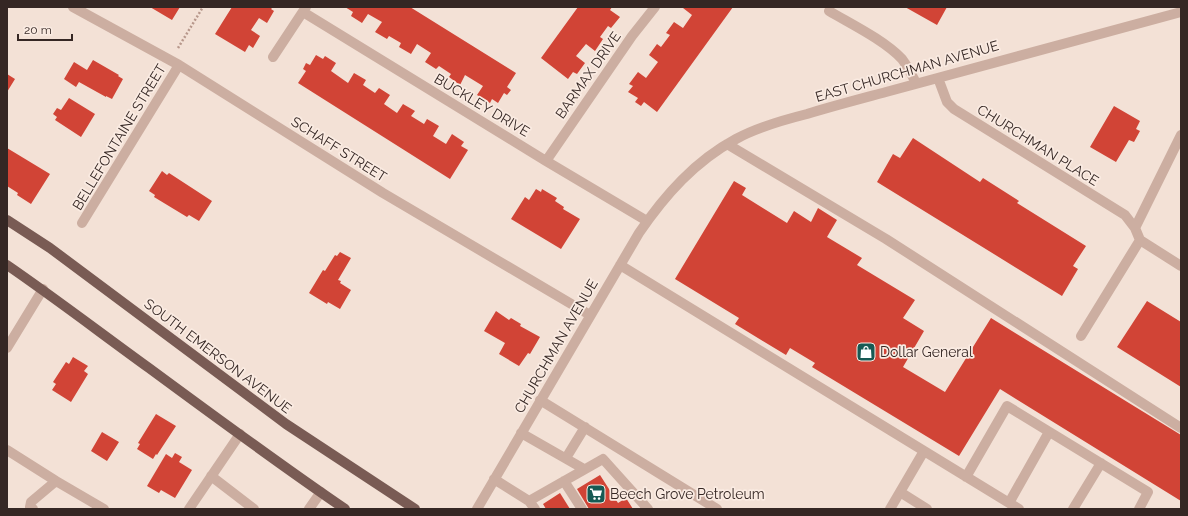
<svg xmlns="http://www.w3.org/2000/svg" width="1188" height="516" font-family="Raleway,sans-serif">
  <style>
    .building { fill: #d14436 }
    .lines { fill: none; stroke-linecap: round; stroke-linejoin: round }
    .path { stroke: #b7978b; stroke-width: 2.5; stroke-dasharray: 2 2; stroke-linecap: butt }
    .minor { stroke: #ccaea1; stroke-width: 10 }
    .major { stroke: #795b54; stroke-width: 10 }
    .labels { text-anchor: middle; stroke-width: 3.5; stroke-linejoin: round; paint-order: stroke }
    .street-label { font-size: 14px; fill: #352724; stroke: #faebe2 }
    .poi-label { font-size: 14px; fill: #352724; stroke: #faebe2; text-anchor: start }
  </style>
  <rect width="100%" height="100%" fill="#f3e1d6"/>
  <path class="building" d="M 150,7 L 180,7 L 172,20 Z
    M 232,7 L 273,7 L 271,9 L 274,11 L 267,23 L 259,18 L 251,30 L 260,36 L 253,48 L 249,45 L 245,52 L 215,34 Z
    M 345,7 L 410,7 L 516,73 L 507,87 L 511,90 L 507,95 L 504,93 L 498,103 L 492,99 L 490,103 L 477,95 L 483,86 L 465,75 L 460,85 L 449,77 L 451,74 L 439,66 L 436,69 L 425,62 L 431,53 L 417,44 L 411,54 L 399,47 L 401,43 L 389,36 L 387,39 L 375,32 L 382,22 L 368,14 L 362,23 L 351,16 L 353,12 Z
    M 578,7 L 612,7 L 610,10 L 620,17 L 611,28 L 608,26 L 600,37 L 603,39 L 595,51 L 586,44 L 576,56 L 585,63 L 577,74 L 573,72 L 568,79 L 541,58 Z
    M 684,7 L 733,7 L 657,112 L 644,102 L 641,106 L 635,102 L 638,98 L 628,92 L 633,86 L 629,84 L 638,72 L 646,78 L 658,62 L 649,55 L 657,44 L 661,47 L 670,35 L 666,33 L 674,22 L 683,28 L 692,15 L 683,8 Z
    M 905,7 L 947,7 L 937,25 Z
    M 316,55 L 323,59 L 325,56 L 336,63 L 331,71 L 348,83 L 354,73 L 366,80 L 363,85 L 375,93 L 379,88 L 390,95 L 384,104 L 397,113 L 403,104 L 415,111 L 411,116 L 424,124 L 427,119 L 439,126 L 433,136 L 446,144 L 452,134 L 464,142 L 461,146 L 468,150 L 450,179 L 298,83 L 306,71 L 303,69 L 306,63 L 310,65 Z
    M 93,60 L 119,75 L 118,76 L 123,79 L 112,99 L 106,96 L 106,97 L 79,82 L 76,87 L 64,79 L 74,62 L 87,70 Z
    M 7,74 L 15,79 L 7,92 Z
    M 69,98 L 95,114 L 81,137 L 55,120 L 57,117 L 53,114 L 57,108 L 61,110 Z
    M 1114,106 L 1140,121 L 1136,129 L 1140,131 L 1134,142 L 1129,140 L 1116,162 L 1090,147 Z
    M 913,138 L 980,182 L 983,178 L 1019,201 L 1017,203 L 1086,246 L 1073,266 L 1078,269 L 1062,296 L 877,182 L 893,154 L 900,158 Z
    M 7,148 L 50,174 L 31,204 L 17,195 L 18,193 L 7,186 Z
    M 162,171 L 167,175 L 169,173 L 212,201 L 199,221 L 189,215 L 187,217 L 154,197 L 155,195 L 149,191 Z
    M 734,181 L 746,188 L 742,195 L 787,223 L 794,211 L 811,222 L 818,208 L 837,220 L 827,237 L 862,258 L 857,265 L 915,300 L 903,318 L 924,331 L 903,367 L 945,392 L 991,318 L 1181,435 L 1181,501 L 1000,389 L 959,456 L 812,367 L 815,363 L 790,348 L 786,355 L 735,324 L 739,318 L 675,279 Z
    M 536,189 L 541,192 L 542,189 L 557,198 L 555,201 L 564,207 L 563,209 L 580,219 L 561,249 L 511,219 L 525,197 L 529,200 Z
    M 340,252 L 351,258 L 338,280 L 341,281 L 340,283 L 351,290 L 340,309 L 328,302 L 327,304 L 309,293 L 323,270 L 325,271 L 335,255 L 337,256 Z
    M 1147,301 L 1181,322 L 1181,387 L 1117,347 Z
    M 496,311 L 509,320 L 511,318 L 521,324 L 520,326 L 540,337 L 530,354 L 528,353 L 519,366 L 499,354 L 505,343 L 484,331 Z
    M 73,357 L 88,366 L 84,371 L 88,374 L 71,402 L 52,390 L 56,384 L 53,382 L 66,362 L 69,364 Z
    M 156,414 L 176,426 L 157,455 L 156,454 L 153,459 L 137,449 L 140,444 L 138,443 Z
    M 102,432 L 119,442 L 107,461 L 91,451 Z
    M 175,453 L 182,457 L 179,462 L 192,470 L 175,498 L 161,490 L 159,493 L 147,486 L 166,454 L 172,458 Z
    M 600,475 L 618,503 L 626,498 L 633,509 L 589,509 L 577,489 Z
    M 560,493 L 570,509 L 546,509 L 543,504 Z"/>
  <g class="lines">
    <path class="path" d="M 178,48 L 203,7"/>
    <path class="minor" d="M 73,7 L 179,65 L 383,193 L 590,315
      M 829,11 C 851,24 884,40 902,59 C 908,67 912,75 916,83
      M 303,12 L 546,161 L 647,221
      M 273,57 L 306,7
      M 938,78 L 947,102 L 954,109 L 1125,215 L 1135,228 L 1140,240 L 1181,266
      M 727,144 L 886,239 L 1181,428
      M 546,161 L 632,36 L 655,7
      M 82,223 L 179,65
      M 1135,228 L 1181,135
      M 620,265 L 1019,509
      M 1081,336 L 1140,240
      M 7,348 L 43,289
      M 540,400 L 717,509
      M 521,433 L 584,469
      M 7,450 L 56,481 L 104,509
      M 566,458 L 585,427
      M 211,476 L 254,509
      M 966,477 L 1007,406 L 1148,492 L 1139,509
      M 494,479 L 529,501
      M 564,481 L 582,509
      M 900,492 L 924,451
      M 1009,503 L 1049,432
      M 33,509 L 30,507 L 31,502 L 56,481
      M 189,509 L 240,434
      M 309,509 L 321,492
      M 477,509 L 639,233 C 665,195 695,161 736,139 C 758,127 783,120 807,114 C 833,106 860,99 886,92 C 984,65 1082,38 1181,12
      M 535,509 L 529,501 L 603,459 L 648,509
      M 890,509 L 900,492 L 927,509
      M 1073,509 L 1101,463"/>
    <path class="major" d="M 7,220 L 50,248 L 286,424 L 415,509
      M 7,265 C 55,298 102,334 149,368 C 214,416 279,464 345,509"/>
  </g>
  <defs>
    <symbol id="shop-square" viewBox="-11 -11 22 22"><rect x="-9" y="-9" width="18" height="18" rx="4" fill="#175a54" stroke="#faebe2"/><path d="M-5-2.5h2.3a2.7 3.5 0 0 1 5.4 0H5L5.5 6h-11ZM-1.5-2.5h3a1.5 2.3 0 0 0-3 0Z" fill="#fff"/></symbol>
    <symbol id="supermarket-square" viewBox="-11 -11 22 22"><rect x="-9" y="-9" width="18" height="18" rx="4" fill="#175a54" stroke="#faebe2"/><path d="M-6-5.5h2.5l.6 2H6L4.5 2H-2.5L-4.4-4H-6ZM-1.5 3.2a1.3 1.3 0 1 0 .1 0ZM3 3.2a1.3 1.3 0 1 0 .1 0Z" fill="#fff"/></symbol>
  </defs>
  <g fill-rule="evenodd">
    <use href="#shop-square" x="855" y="341" width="22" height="22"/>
    <use href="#supermarket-square" x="585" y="483" width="22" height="22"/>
  </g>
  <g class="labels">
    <g class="street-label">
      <text transform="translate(907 71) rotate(-16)" y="5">EAST CHURCHMAN AVENUE</text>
      <text transform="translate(588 75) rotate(-55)" y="5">BARMAX DRIVE</text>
      <text transform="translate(482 105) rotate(31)" y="5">BUCKLEY DRIVE</text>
      <text transform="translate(119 137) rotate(-59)" y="5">BELLEFONTAINE STREET</text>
      <text transform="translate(1038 145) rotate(32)" y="5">CHURCHMAN PLACE</text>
      <text transform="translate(339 149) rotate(32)" y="5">SCHAFF STREET</text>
      <text transform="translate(556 346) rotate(-60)" y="5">CHURCHMAN AVENUE</text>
      <text transform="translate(218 356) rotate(37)" y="5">SOUTH EMERSON AVENUE</text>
    </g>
    <g class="poi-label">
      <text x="880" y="357">Dollar General</text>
      <text x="610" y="499">Beech Grove Petroleum</text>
    </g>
  </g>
  <rect width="1188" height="516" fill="none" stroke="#352724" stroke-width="16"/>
  <path d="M18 34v6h54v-6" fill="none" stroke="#352724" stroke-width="2"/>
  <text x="24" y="34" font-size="12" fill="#352724" stroke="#faebe2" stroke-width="3" paint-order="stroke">20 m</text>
</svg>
